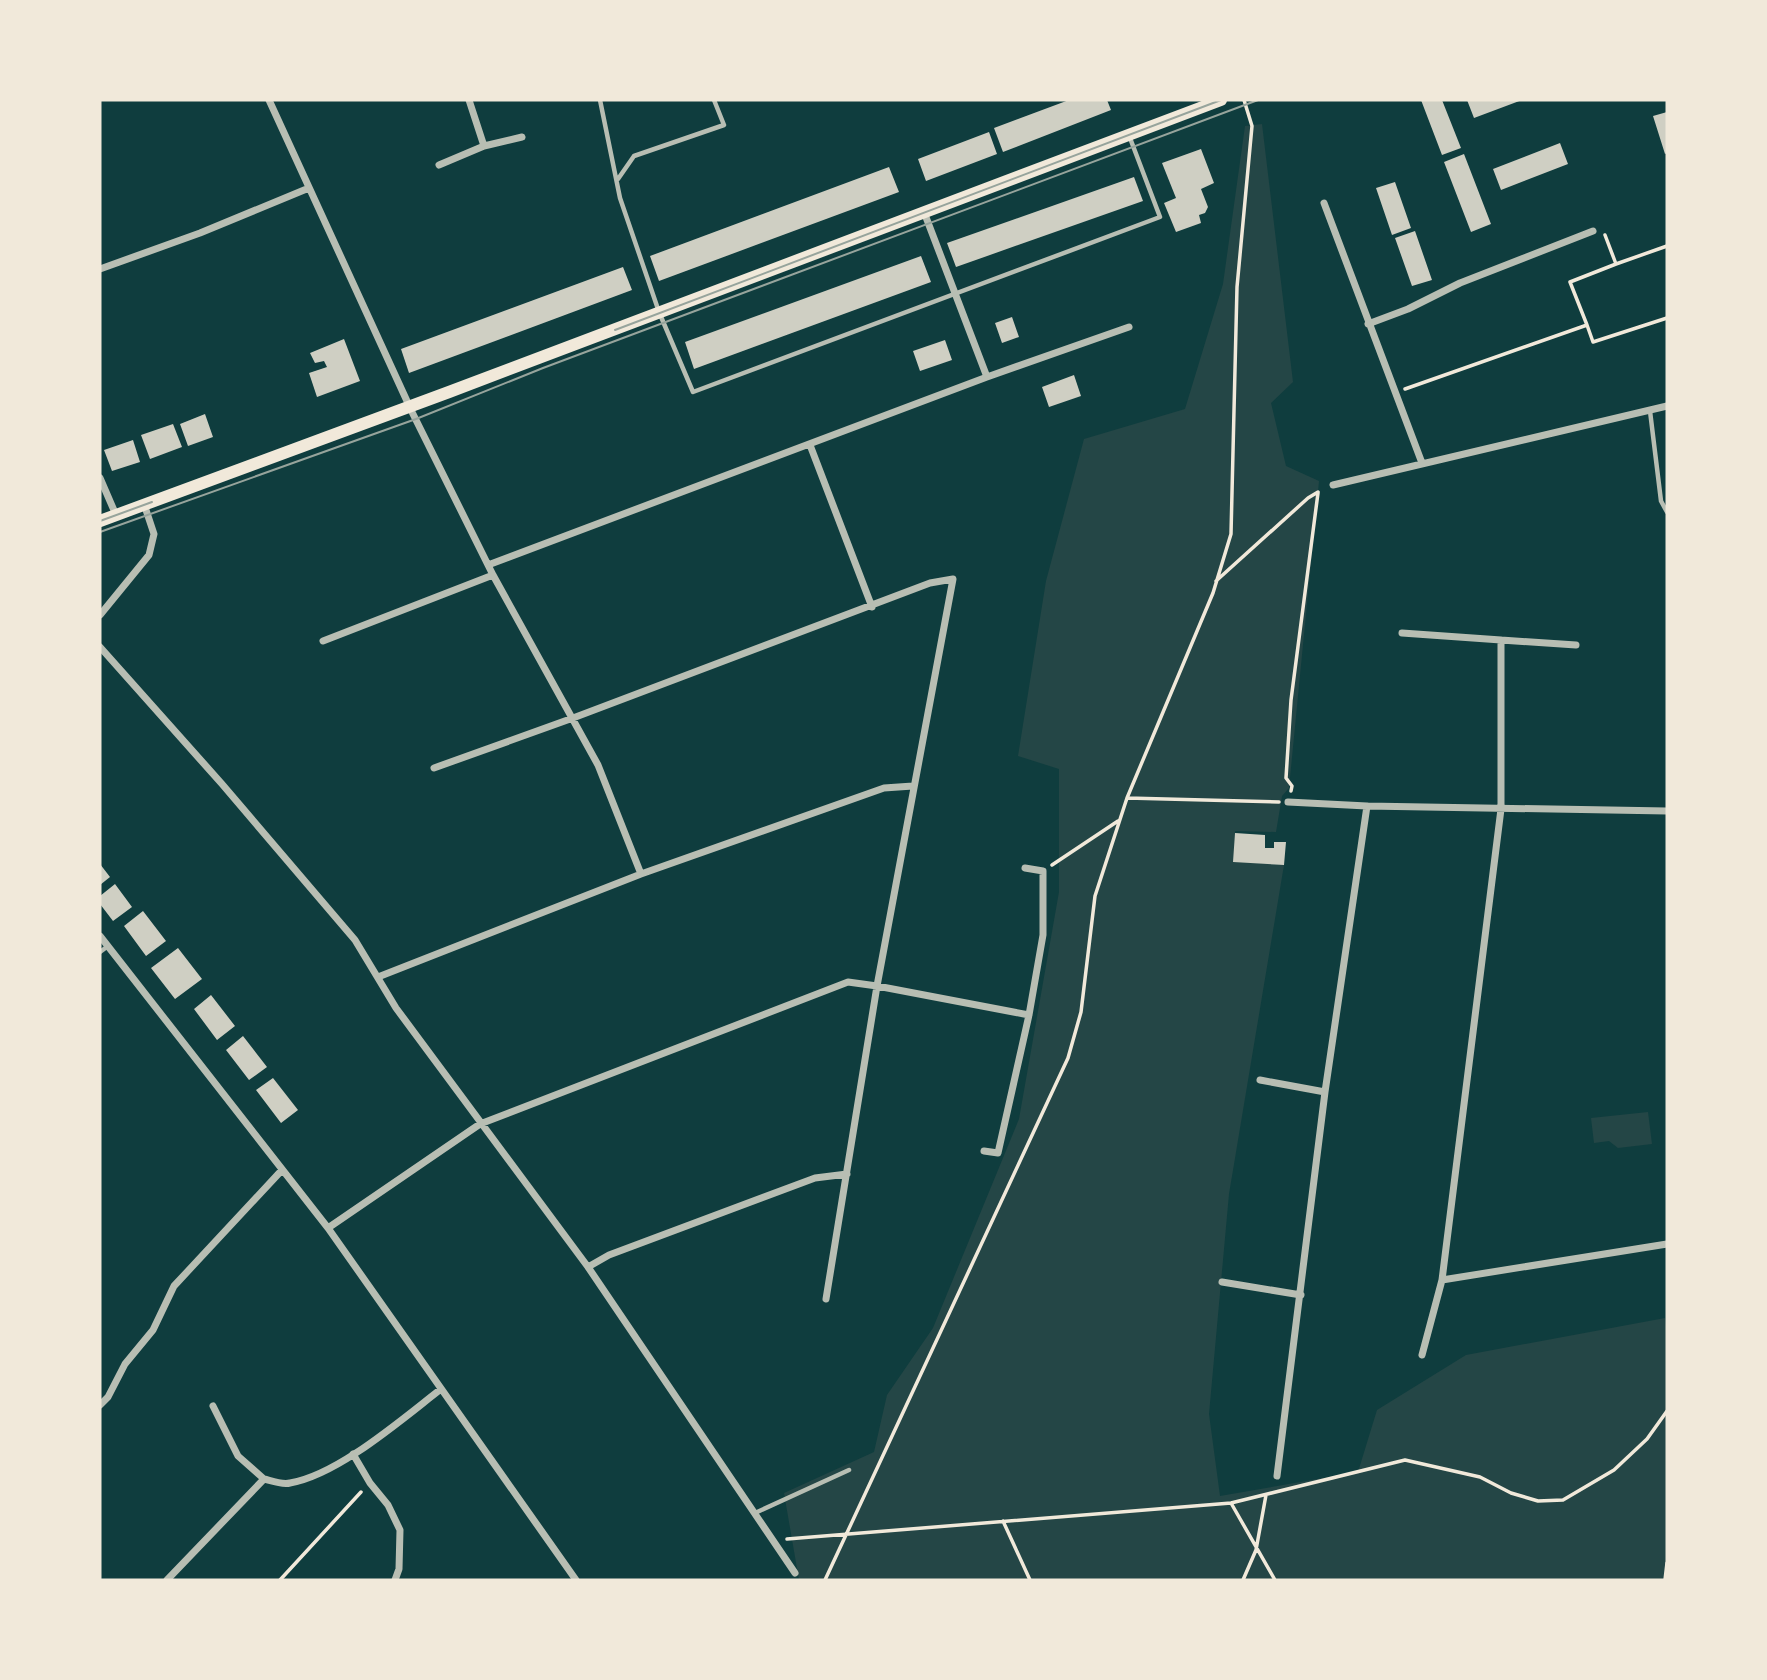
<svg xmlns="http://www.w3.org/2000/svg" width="1767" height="1680" font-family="Helvetica,sans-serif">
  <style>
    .green { fill: #244646 }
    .building { fill: #cfcfc3 }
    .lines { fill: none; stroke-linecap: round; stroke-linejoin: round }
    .path { stroke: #f1e9da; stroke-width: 3.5 }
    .service { stroke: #b8beb3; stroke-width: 4.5 }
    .minor { stroke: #b8beb3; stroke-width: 7 }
    .primary { stroke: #f1e9da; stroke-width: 12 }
    .tram { stroke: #97a49c; stroke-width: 2 }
  </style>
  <rect width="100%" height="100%" fill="#0f3d3e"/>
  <path class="green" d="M 1262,124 L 1293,382 L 1271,403 L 1286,466 L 1319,481 L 1289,788 L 1282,796 L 1276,832 L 1235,831 L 1234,861 L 1284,865 L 1229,1194 L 1209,1414 L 1220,1496 L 1358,1472 L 1377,1410 L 1466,1355 L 1665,1318 L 1667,1333 L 1667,1580 L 799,1580 L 784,1493 L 874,1452 L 887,1395 L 933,1328 L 1019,1119 L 1059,892 L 1059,769 L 1018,756 L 1046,581 L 1084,439 L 1185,409 L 1223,284 L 1245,126 Z
    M 1648,1112 L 1652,1144 L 1618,1148 L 1609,1141 L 1594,1143 L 1591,1118 Z"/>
  <path class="building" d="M 1069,100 L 1107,100 L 1111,110 L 1003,152 L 994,128 Z
    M 1421,100 L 1442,100 L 1461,148 L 1442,155 Z
    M 1467,100 L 1522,100 L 1474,118 Z
    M 1667,112 L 1667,153 L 1665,154 L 1653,116 Z
    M 989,132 L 997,154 L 926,181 L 918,159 Z
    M 1560,143 L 1568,164 L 1501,190 L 1493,169 Z
    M 1201,149 L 1214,183 L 1201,189 L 1208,207 L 1205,213 L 1199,215 L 1201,223 L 1176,232 L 1164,203 L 1176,198 L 1162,163 Z
    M 1464,154 L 1491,224 L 1471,232 L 1444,162 Z
    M 889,167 L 899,192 L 659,281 L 650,256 Z
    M 1134,177 L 1143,201 L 956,267 L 947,243 Z
    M 1395,182 L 1411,228 L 1392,235 L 1376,188 Z
    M 1415,231 L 1432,280 L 1412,286 L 1395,238 Z
    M 921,256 L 931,282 L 694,369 L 685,342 Z
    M 623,267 L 632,290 L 409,373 L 401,349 Z
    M 1012,317 L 1019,337 L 1002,343 L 995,323 Z
    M 344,339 L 360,381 L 317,397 L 309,373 L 327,367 L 324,361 L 315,363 L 310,353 Z
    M 945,340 L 952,360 L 920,371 L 913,351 Z
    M 1074,375 L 1081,396 L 1049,407 L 1042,387 Z
    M 205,414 L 213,437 L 188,446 L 180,424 Z
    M 173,424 L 182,447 L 150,459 L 141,435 Z
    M 133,440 L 140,462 L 112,471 L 104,450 Z
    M 1235,833 L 1265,835 L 1265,848 L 1274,848 L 1274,842 L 1286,842 L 1284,865 L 1233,862 Z
    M 100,864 L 110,877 L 100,885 Z
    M 115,884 L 132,907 L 113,921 L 100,904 L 100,896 Z
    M 143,911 L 166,941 L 146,956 L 124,926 Z
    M 178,948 L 202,979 L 175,999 L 151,968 Z
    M 211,995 L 235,1026 L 217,1040 L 194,1009 Z
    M 243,1036 L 267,1067 L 249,1080 L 226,1050 Z
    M 273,1078 L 298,1110 L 281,1123 L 256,1090 Z"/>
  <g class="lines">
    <path class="path" d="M 1605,235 L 1616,264 L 1667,246
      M 1587,325 L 1593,342 L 1667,318
      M 1405,389 L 1587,325 L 1570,282 L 1616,264
      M 1216,581 L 1308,498 L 1318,492
      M 1291,791 L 1292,786 L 1286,778 L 1291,700 L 1318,493
      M 1127,798 L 1279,802
      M 1052,865 L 1118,821
      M 1231,1503 L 1275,1580
      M 1003,1521 L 1030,1580
      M 787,1539 L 1231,1503 L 1405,1460 L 1480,1477 L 1511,1493 L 1538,1501 L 1563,1500 L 1614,1470 L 1647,1439 L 1667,1411
      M 280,1580 L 361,1492
      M 825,1580 L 1068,1058 L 1081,1012 L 1095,896 L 1127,798 L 1213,593 L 1231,534 L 1237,287 L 1252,126 L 1244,100
      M 1243,1580 L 1256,1550 L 1266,1495
      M 1665,1580 L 1667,1563"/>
    <path class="service" d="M 600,100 L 620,198 L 659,312 L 693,392 L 1160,217 L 1130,138
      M 618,179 L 634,156 L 724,125 L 714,100
      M 1650,411 L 1661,501 L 1667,512
      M 100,952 L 108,946
      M 755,1513 L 849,1470"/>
    <path class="minor" d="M 269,100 L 412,412 L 493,575 L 598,765 L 641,874
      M 469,100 L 484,146 L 522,137
      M 439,165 L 484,146
      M 1324,203 L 1422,463
      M 924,212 L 987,377
      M 100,269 L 200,233 L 309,188
      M 1368,324 L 1408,309 L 1460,283 L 1593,231
      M 810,445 L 872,607
      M 100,478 L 116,515
      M 1333,485 L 1667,406
      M 488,565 L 987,377 L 1129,327
      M 100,615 L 149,555 L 154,534 L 144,504
      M 1402,633 L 1501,640 L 1501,809 L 1442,1280 L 1422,1355
      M 1501,640 L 1576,645
      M 323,641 L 493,575
      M 100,647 L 222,784 L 355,940 L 396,1008 L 588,1267 L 795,1573
      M 434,768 L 573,718 L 930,583 L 953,579 L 877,986 L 826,1299
      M 1288,802 L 1367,806 L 1667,811
      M 100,936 L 328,1228 L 576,1580
      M 378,977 L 641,874 L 884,788 L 913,786
      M 1260,1080 L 1325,1092
      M 984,1151 L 998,1153 L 1029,1015 L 1043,935 L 1043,871 L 1025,868
      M 328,1228 L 480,1124 L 848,982 L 877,986 L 1029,1015
      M 588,1267 L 609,1255 L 815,1178 L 847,1174
      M 1442,1280 L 1667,1244
      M 1222,1282 L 1301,1295
      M 100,1405 L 108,1397 L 125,1364 L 153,1330 L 174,1286 L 282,1170
      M 213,1406 L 238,1456 L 264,1479
      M 353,1454 L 370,1483 L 388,1505 L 400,1530 L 399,1569 L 395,1580
      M 1277,1476 L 1325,1092 L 1367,806
      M 167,1580 L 264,1479 C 272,1481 282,1485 290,1483 C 338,1475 402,1419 441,1389"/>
    <path class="primary" d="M 100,521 L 449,392 L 1221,100"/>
    <path class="tram" d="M 615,330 L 1221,100
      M 100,521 L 152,502
      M 100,532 L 416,419 L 543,368 L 1258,100"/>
  </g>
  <rect width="1767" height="1680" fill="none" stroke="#f1e9da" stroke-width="203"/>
</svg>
